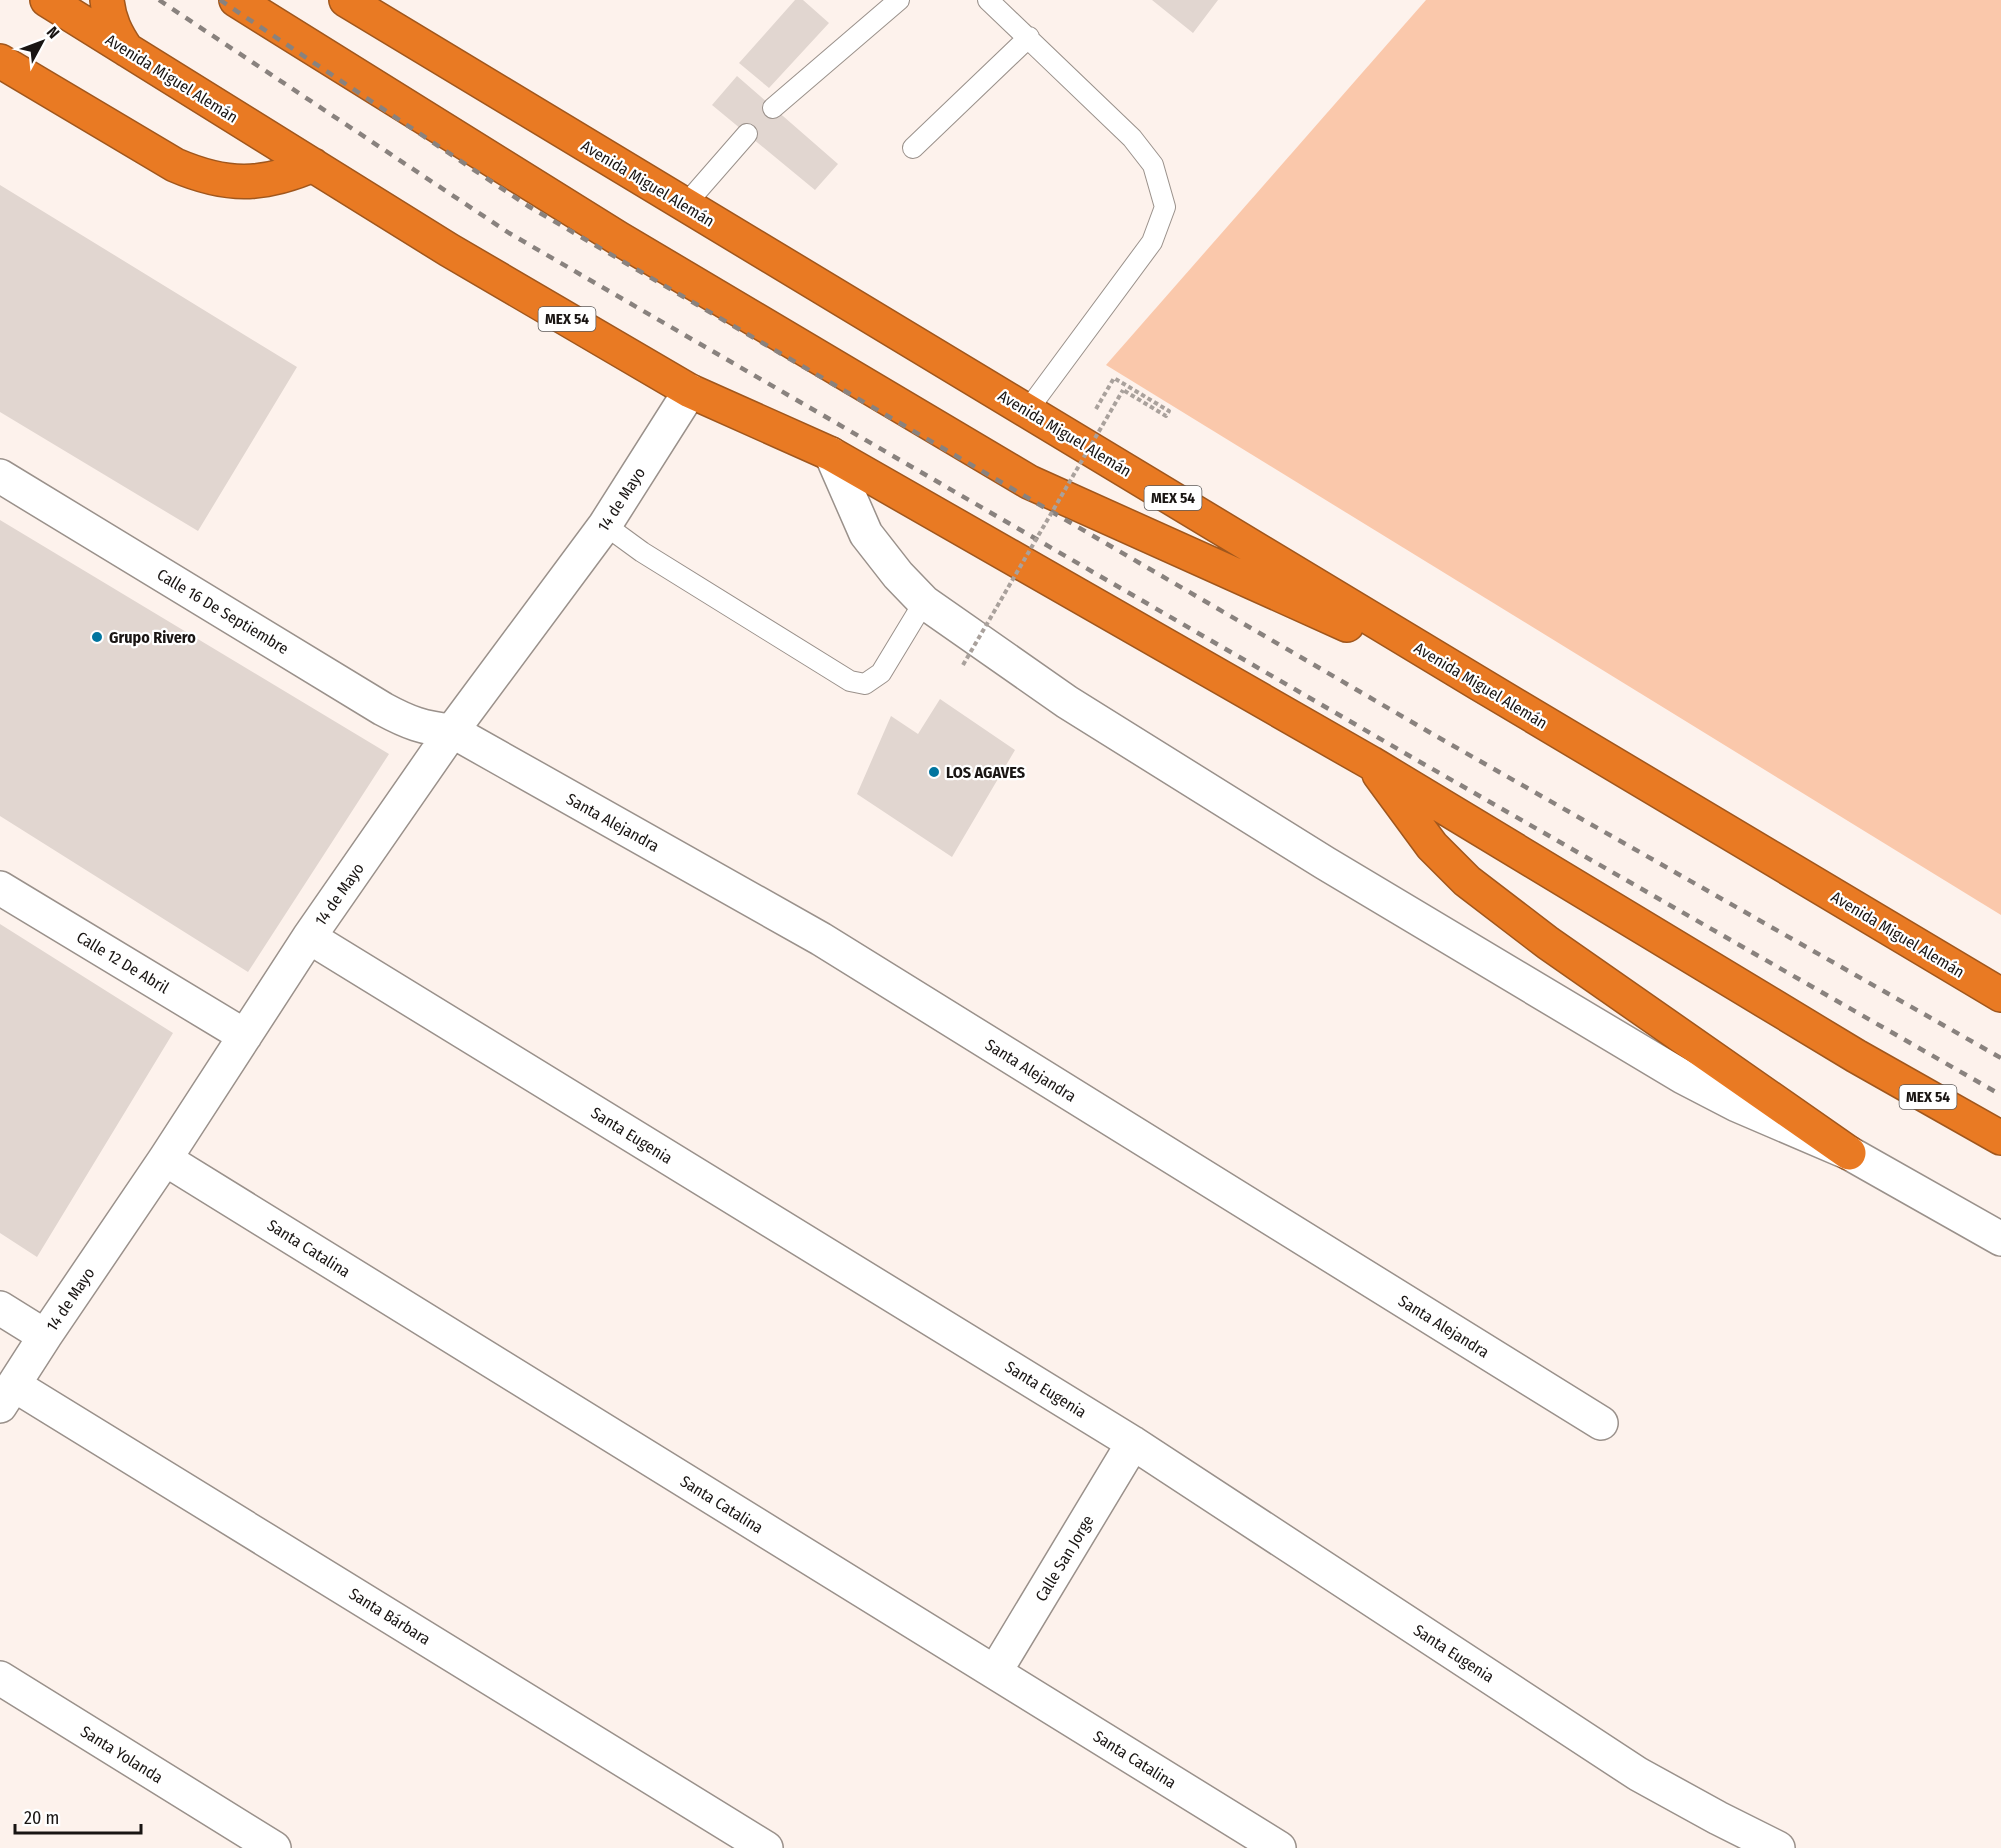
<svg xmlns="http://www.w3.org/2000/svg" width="2001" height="1848" font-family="'Fira Sans Condensed',sans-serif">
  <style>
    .green { fill: #fac8ab }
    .building { fill: #e1d6d0 }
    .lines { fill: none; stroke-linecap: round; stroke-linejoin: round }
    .lane-casing { stroke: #9a918b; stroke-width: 22 }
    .street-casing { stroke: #9a918b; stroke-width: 36 }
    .secondary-casing { stroke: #9a918b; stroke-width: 36 }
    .highway-casing { stroke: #a0571d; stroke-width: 36 }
    .path { stroke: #a9a19c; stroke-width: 4; stroke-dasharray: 4.5 3; stroke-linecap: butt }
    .lane { stroke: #fff; stroke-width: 20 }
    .street { stroke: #fff; stroke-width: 33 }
    .secondary { stroke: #fff; stroke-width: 33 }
    .highway { stroke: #e97a23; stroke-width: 33 }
    .rail { stroke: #89827e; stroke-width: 4.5; stroke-dasharray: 8 8; stroke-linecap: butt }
    .path-bridge { stroke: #a9a19c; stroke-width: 4; stroke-dasharray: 4.5 3; stroke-linecap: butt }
    .poi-dot { fill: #01759f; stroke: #fff; stroke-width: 2 }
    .labels { text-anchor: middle; stroke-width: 4.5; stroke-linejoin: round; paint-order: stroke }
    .shield { fill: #fff; stroke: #5e5b5a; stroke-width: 1.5 }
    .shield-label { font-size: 15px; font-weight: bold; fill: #191513 }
    .street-label { font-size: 16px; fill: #191513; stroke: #fff }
    .poi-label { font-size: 16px; font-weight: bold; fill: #191513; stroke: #fff; text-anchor: start }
  </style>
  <rect width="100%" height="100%" fill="#fdf2ec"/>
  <path class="green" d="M 1426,0 L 2001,0 L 2001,915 L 1106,365 Z"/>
  <path class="building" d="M 795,0 L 803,0 L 829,23 L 769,88 L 739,63 Z
    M 1152,0 L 1218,0 L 1193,33 Z
    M 737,76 L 838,164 L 815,190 L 712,105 Z
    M 0,185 L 297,367 L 198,531 L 0,412 Z
    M 0,520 L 389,754 L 248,972 L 0,816 Z
    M 940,699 L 1015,750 L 952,857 L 857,794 L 891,716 L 918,734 Z
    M 0,924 L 173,1033 L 37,1257 L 0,1233 Z"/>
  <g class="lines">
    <defs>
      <path id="lane" d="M 988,0 L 1132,138 L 1153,165 L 1165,207 L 1152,242 L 1027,411
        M 773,108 L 899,0
        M 913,148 L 1029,37
        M 685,205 L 747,134
        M 605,525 L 642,552 L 850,681 L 865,684 L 881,673 L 924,602"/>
      <path id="street" d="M 0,476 L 383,709 C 409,723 423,728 452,731 L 821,939 L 1601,1423
        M 0,888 L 245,1036
        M 309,937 L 1133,1443 L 1638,1774 L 1718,1818 L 1778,1848
        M 165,1159 L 1279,1848
        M 0,1308 L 45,1336
        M 14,1385 L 766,1848
        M 0,1406 L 45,1336 L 165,1159 L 309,937 L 452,731 L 605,525 L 690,391
        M 995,1672 L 1133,1443
        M 0,1678 L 274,1848"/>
      <path id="secondary" d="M 831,454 L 866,534 L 898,575 L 924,602 L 1067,702 L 1325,863 L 1683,1077 L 1737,1105 L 1849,1153 L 2001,1239"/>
      <path id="highway" d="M 47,0 L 449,250 L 690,391 L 831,454 L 1371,763 L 1856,1056 L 2001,1138
        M 107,0 C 109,20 116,34 127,50
        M 236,0 L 618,238 L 1029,482 L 1347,625
        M 346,0 L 1478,683 L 2001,995
        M 0,61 L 175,165 C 226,187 262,187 313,165
        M 1379,774 L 1432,846 L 1467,881 L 1548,943 L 1849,1153"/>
    </defs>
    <use href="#lane" class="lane-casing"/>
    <use href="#street" class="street-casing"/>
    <use href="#secondary" class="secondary-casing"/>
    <use href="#highway" class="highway-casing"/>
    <path class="path" d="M 1096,409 L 1114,378 L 1169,411 L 1166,416 L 1123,390"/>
    <use href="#lane" class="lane"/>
    <use href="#street" class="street"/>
    <use href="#secondary" class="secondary"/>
    <use href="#highway" class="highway"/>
    <path class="rail" d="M 159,0 L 509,233 L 1415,759 L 2001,1095
      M 220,0 L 528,206 L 1429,732 L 2001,1058"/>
    <path class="path-bridge" d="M 963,665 L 1123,390"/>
  </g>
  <g class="poi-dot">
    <circle cx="97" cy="637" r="6"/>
    <circle cx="934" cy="772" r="6"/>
  </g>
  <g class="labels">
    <g class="shield">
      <rect x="538.5" y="307" width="57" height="24" rx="4.5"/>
      <rect x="1144.5" y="486" width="57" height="24" rx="4.5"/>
      <rect x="1899.5" y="1085" width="57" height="24" rx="4.5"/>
    </g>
    <g class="shield-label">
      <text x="567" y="324">MEX 54</text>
      <text x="1173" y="503">MEX 54</text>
      <text x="1928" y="1102">MEX 54</text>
    </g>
    <g class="street-label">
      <text transform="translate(172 78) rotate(32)" y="6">Avenida Miguel Alemán</text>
      <text transform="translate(648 183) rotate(31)" y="6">Avenida Miguel Alemán</text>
      <text transform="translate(1065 433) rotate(31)" y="6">Avenida Miguel Alemán</text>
      <text transform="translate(621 499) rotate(-57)" y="6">14 de Mayo</text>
      <text transform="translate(223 611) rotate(31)" y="6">Calle 16 De Septiembre</text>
      <text transform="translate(1481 685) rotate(31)" y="6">Avenida Miguel Alemán</text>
      <text transform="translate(613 822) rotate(29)" y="6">Santa Alejandra</text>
      <text transform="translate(339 894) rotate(-55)" y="6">14 de Mayo</text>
      <text transform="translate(1898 934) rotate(31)" y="6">Avenida Miguel Alemán</text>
      <text transform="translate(123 962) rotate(31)" y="6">Calle 12 De Abril</text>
      <text transform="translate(1031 1070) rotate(32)" y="6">Santa Alejandra</text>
      <text transform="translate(632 1135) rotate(32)" y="6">Santa Eugenia</text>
      <text transform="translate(309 1248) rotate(32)" y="6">Santa Catalina</text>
      <text transform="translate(70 1299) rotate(-56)" y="6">14 de Mayo</text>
      <text transform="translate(1444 1326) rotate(32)" y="6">Santa Alejandra</text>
      <text transform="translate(1046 1389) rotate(32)" y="6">Santa Eugenia</text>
      <text transform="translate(722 1504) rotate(32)" y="6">Santa Catalina</text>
      <text transform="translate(1064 1558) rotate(-59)" y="6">Calle San Jorge</text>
      <text transform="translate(390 1616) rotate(32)" y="6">Santa Bárbara</text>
      <text transform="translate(1454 1653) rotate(33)" y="6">Santa Eugenia</text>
      <text transform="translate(122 1754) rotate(32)" y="6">Santa Yolanda</text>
      <text transform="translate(1135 1759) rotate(32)" y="6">Santa Catalina</text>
    </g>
    <g class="poi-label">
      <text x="109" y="643">Grupo Rivero</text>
      <text x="946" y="778">LOS AGAVES</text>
    </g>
  </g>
  <g transform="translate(42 42) rotate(49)" stroke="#ffffff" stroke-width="4.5" paint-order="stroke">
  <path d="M0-4.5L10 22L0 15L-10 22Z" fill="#191513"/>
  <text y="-9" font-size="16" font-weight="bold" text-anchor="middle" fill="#191513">N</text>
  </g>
  <path d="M15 1824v9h126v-9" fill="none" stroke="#191513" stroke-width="3"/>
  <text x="24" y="1824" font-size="18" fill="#191513" stroke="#ffffff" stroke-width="4.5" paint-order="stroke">20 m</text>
</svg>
